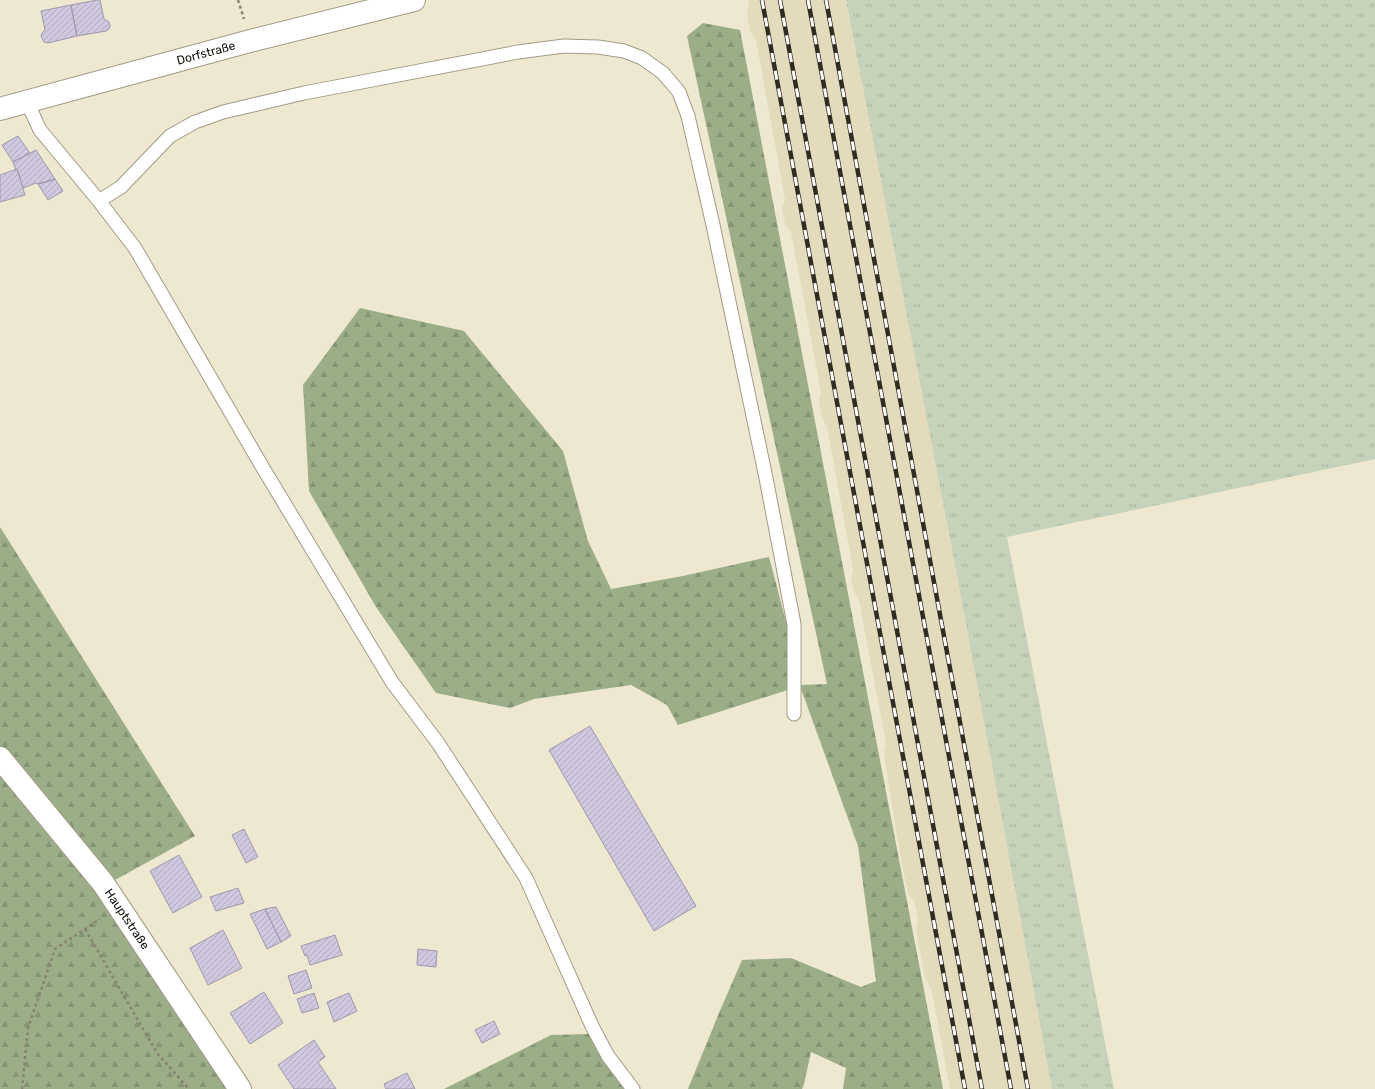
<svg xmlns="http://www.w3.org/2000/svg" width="1375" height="1089" font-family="Rubik,sans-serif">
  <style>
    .built { fill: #e3dbbc }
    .grass { fill: url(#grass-tufts) }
    .forest { fill: url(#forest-firs) }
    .building { fill: url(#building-hatch); stroke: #9f98ad }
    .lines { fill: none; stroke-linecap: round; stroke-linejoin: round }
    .lane-casing { stroke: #a19b85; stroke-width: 15 }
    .street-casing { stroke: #a19b85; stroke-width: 24 }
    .secondary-casing { stroke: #a19b85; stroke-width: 24 }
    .path { stroke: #878372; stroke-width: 2.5; stroke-dasharray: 3 3; stroke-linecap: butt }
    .lane { stroke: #fff; stroke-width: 13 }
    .street { stroke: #fff; stroke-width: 22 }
    .secondary { stroke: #fff; stroke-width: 22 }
    .rail-casing { stroke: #302c23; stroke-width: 4.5 }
    .rail { stroke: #fff; stroke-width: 3; stroke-dasharray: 9; stroke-linecap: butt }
    .labels { text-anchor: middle; stroke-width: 3.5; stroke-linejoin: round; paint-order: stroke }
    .street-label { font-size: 12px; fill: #110e07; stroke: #fff }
  </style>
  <defs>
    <pattern id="grass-tufts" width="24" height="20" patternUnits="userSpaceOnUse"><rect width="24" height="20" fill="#c6d2ba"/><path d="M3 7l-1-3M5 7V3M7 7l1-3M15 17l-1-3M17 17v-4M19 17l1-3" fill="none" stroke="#a9b39e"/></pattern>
    <pattern id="forest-firs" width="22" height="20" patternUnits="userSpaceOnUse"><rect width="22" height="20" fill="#9bae88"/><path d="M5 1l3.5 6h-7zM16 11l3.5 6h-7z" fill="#849474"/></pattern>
    <pattern id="building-hatch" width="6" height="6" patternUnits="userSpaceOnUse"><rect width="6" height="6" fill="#cfc8de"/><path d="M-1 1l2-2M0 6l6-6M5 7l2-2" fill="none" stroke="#b1abbd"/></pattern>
  </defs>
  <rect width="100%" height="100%" fill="#eee8d0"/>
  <path class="built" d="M 748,0 L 846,0 L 952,549 L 1052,1089 L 950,1089 L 931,988 L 925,978 L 916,930 L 918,920 L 914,901 L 908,895 L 897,837 L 884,753 L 886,743 L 859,601 L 854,592 L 851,579 L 853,569 L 827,427 L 822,418 L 819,401 L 821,392 L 791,232 L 785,224 L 782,209 L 785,199 L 756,40 L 750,31 L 747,13 L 749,5 Z"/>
  <path class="grass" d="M 846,0 L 1375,0 L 1375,459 L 1007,537 L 1114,1089 L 1052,1089 L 952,549 Z"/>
  <path class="forest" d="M 703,23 L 740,30 L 943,1089 L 843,1089 L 846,1068 L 811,1052 L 804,1084 L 802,1089 L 688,1089 L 719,1013 L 742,960 L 791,958 L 861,987 L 876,981 L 858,846 L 800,686 L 678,725 L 667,705 L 631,685 L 534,699 L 510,708 L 436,693 L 376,607 L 309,491 L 303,385 L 360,308 L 464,331 L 563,451 L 588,541 L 611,589 L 683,576 L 769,557 L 800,675 L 800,685 L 827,684 L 687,36 Z
    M 0,527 L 195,836 L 95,891 L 227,1089 L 0,1089 L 0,777 L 14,766 L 0,747 Z
    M 589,1034 L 624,1089 L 444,1089 L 551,1035 Z"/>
  <path class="building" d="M 97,0 L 100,0 L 104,19 L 109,22 L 110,26 L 109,29 L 106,31 L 77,36 L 71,5 Z
    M 71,5 L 77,36 L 48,43 L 44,42 L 41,36 L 42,33 L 45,30 L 41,11 Z
    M 18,136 L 30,153 L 13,162 L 2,145 Z
    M 36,150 L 55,179 L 38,184 L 36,183 L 23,188 L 17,169 L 16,170 L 13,162 Z
    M 17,169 L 25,195 L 0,202 L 0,175 Z
    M 55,179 L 63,191 L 48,200 L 38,184 Z
    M 590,726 L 696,906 L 654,931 L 549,750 Z
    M 244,829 L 258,857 L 246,863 L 232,835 Z
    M 179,855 L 202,897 L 173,913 L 150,871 Z
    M 238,888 L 244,903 L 216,911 L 210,897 Z
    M 276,907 L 291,936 L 281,942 L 265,909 Z
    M 265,909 L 281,942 L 267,949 L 250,914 Z
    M 223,930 L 242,968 L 208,985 L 190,948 Z
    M 335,935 L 342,955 L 310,965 L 307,955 L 305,956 L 301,946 Z
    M 418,949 L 437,951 L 436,967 L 417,965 Z
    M 306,970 L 312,988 L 294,994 L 288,976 Z
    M 264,992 L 283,1023 L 250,1044 L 230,1013 Z
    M 314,993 L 319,1008 L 302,1013 L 297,999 Z
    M 349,993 L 357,1011 L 334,1022 L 327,1002 Z
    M 494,1021 L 500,1034 L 482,1043 L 475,1030 Z
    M 314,1040 L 325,1057 L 318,1062 L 336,1089 L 294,1089 L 278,1065 Z
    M 407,1073 L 415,1089 L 386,1089 L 384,1084 Z"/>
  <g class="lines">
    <defs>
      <path id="lane" d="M 27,102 L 40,130 L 99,201 L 121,187 L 170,136 L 195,122 L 223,112 L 304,93 L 518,52 L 564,46 L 598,47 L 624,51 L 642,58 L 663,73 L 679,92 L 688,116 L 713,225 L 766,478 L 794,624 L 794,714
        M 99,201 L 135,248 L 263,468 L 392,682 L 438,743 L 526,878 L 592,1026 L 608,1056 L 633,1089"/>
      <path id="street" d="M 0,109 L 250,41 L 414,0"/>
      <path id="secondary" d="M 0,758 L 103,883 L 240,1089"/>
    </defs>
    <use href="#lane" class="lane-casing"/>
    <use href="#street" class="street-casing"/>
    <use href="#secondary" class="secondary-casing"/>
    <path class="path" d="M 238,0 L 244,19
      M 85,929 L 157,1053 L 189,1089
      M 22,1089 L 28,1028 L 55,949 L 100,919"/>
    <use href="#lane" class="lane"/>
    <use href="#street" class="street"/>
    <use href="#secondary" class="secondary"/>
    <defs>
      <path id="rail" d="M 762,0 L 965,1089
        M 780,0 L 982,1089
        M 808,0 L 1011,1089
        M 826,0 L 1028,1089"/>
    </defs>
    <use href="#rail" class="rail-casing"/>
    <use href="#rail" class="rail"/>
  </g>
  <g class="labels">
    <g class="street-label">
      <text transform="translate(206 53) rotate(-15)" y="4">Dorfstraße</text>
      <text transform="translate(127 919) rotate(56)" y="4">Hauptstraße</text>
    </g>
  </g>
</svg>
